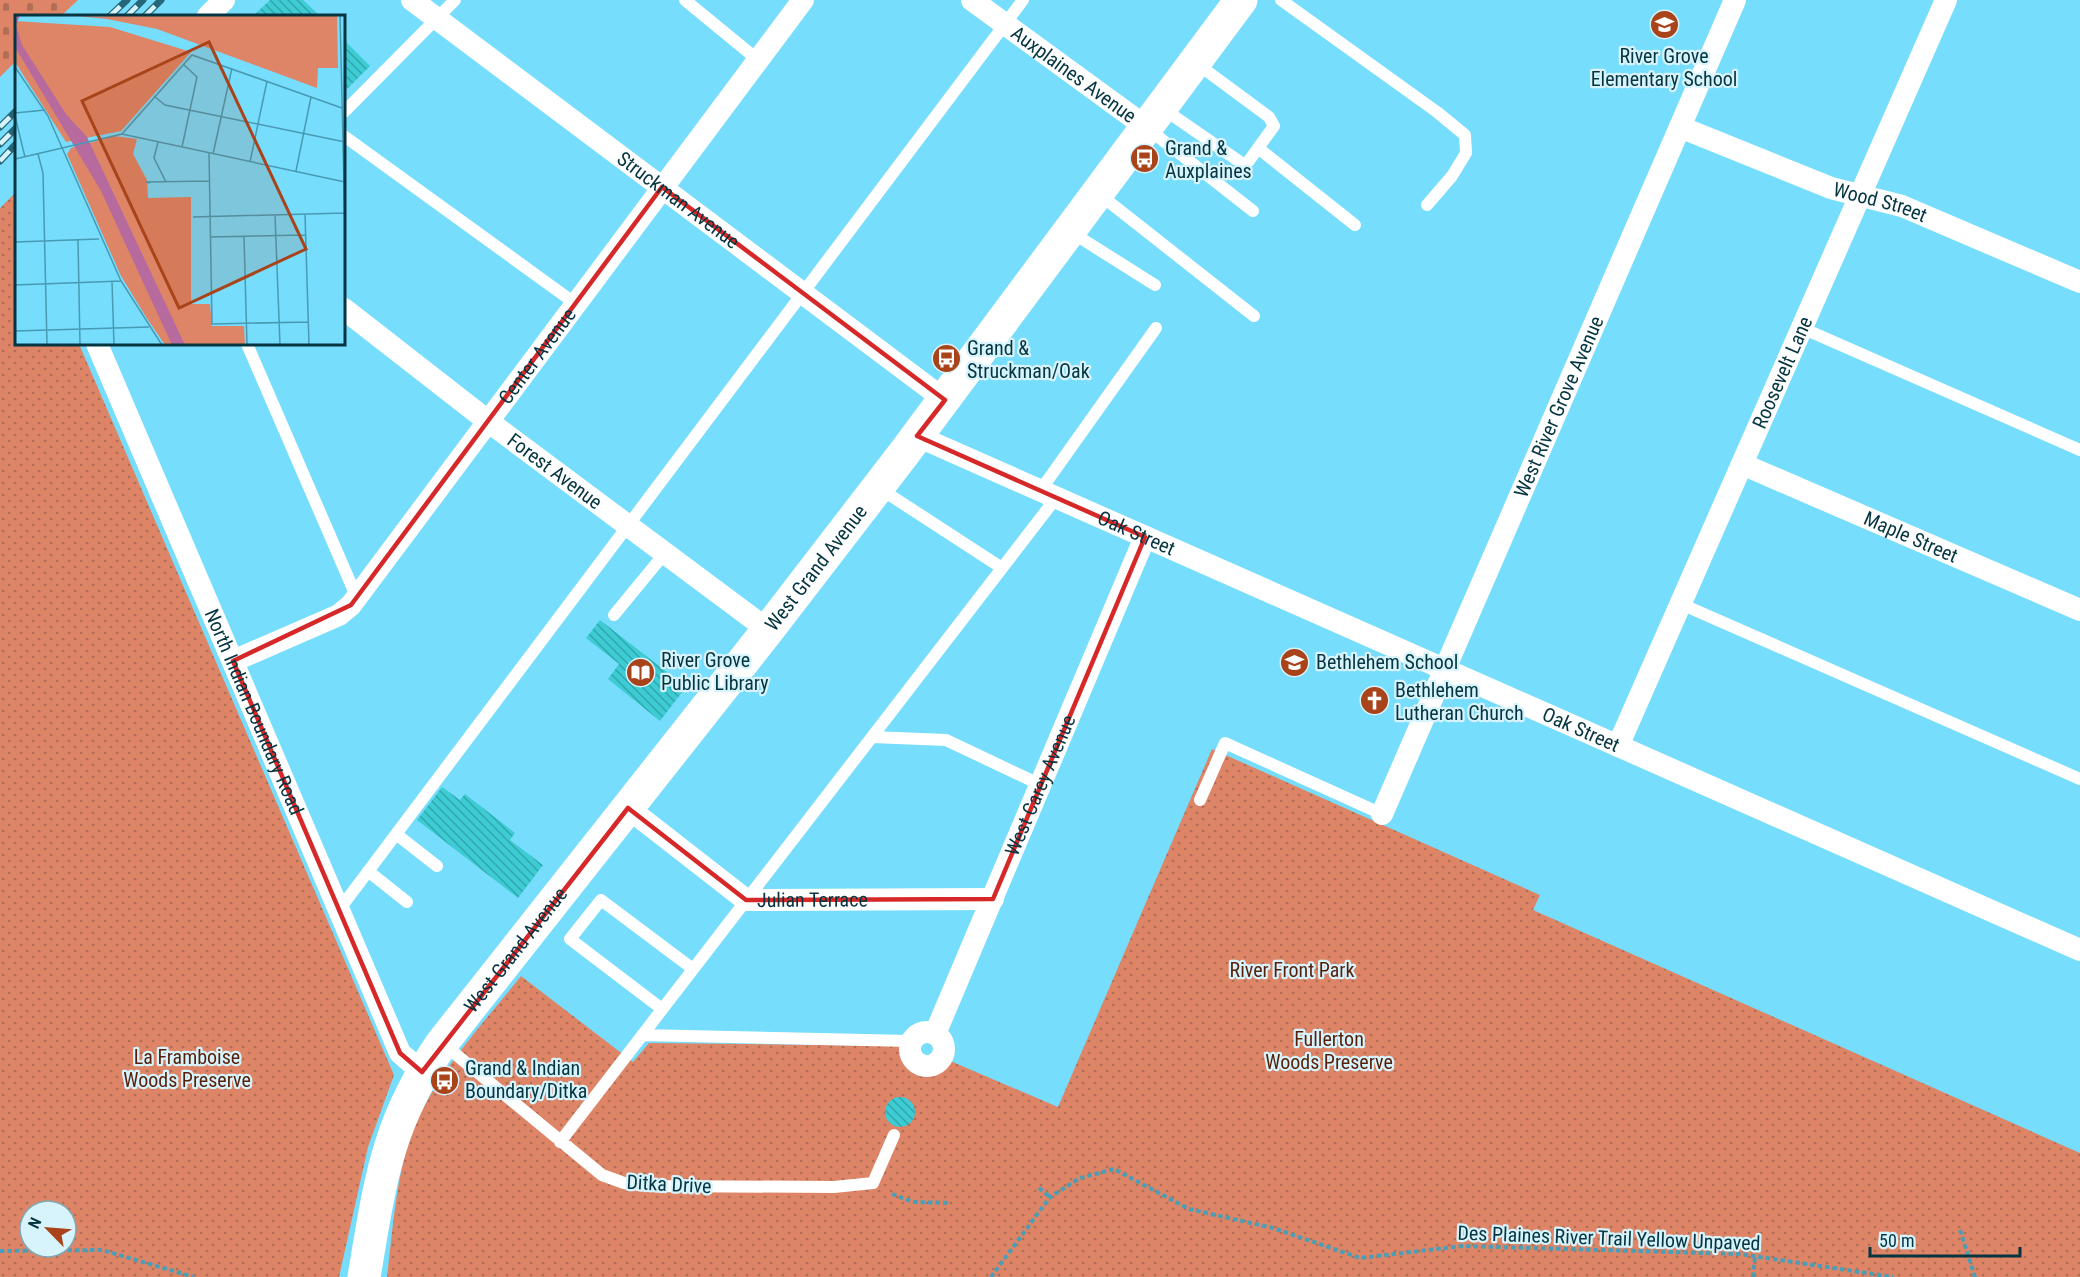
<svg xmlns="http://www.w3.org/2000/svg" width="2080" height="1277" font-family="'Roboto Condensed',sans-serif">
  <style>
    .cemetery { fill: url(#cemetery-stones) }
    .park { fill: url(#park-dots); fill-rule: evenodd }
    .building { fill: url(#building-back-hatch) }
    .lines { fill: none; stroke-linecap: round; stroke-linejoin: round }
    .path { stroke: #4c9eb7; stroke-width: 4; stroke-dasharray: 4.5 3; stroke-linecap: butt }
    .service { stroke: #fff; stroke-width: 12 }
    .minor { stroke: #fff; stroke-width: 22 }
    .secondary { stroke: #fff; stroke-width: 33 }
    .rail-casing { stroke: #256678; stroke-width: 7 }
    .rail { stroke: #d7f3fc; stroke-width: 4.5; stroke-dasharray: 14; stroke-linecap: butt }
    .marked { fill: none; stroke: #d62828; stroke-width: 4.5; stroke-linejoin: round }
    .labels { text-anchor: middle; stroke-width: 4.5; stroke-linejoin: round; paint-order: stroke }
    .poi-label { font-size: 20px; fill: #043541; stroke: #d7f3fc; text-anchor: start }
    .street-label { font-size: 20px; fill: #043541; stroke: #d7f3fc }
    .park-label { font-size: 20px; fill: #571f09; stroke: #d7f3fc }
    .inset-road { fill: none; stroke: #489ab2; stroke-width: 1.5 }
    .view { fill: #a9431a; fill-opacity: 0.15; stroke: #a9431a; stroke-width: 3 }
    .inset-edge { fill: none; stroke: #043541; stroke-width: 3 }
  </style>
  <defs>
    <pattern id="cemetery-stones" width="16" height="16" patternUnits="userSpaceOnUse" patternTransform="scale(1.5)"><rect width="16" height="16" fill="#dd8566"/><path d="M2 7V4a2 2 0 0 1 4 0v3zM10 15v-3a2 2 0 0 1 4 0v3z" fill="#b16e56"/></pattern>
    <pattern id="park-dots" width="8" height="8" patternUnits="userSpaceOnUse" patternTransform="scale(1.5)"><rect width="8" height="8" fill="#dd8566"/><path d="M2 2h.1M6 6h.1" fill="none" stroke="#b16e56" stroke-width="1.8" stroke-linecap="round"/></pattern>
    <pattern id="building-back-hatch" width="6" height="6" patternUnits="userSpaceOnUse" patternTransform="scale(1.5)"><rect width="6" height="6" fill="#3dccd3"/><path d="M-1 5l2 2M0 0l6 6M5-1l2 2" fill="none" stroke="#31a6ad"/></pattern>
  </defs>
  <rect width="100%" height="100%" fill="#76ddfd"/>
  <path class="cemetery" d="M 0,0 L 78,0 L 61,16 L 16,16 L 16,61 L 0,77 Z"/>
  <path class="park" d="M 15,193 L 16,344 L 79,344 L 394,1075 L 368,1147 L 339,1277 L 0,1277 L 0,208 ZM 30,1211 L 66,1211 L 66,1247 L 30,1247 Z
    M 1212,749 L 1540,895 L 1533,910 L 2080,1153 L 2080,1277 L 387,1277 C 392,1235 395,1192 406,1151 C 425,1084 479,1029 521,976 L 633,1062 L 649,1043 L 902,1046 L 902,1061 L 918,1074 L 937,1072 L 948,1060 L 1058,1107 Z"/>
  <path class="building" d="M 270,0 L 303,0 L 320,16 L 253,16 Z
    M 344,40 L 370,66 L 344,92 Z
    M 600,620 L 686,687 L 660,721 L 608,679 L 619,664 L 586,638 Z
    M 442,787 L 460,800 L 465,794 L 515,833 L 510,840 L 543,865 L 518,898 L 417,820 Z
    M885 1112a15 15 0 1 1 30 0a15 15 0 1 1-30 0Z"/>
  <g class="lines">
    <path class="path" d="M 1039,1188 L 1050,1197
      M 892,1194 L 913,1202 L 950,1203
      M 1960,1230 L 1975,1277
      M 0,1251 L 102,1250 L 194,1277
      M 991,1277 L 1050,1197 L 1080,1178 L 1114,1169 L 1189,1209 L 1273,1228 L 1360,1258 L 1463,1246 L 1740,1254 L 1893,1277
      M 1753,1277 L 1755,1256"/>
    <path class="service" d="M 685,0 L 758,60
      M 1281,0 L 1437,112 L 1465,135 L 1466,153 L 1452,176 L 1427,205
      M 1162,108 L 1243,164 L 1248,162 L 1274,126 L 1269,117 L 1196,63
      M 344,112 L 455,0
      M 1147,128 L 1253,211
      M 344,136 L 576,304
      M 1258,148 L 1355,225
      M 1099,194 L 1254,316
      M 1071,232 L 1155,285
      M 1802,328 L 2080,450
      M 247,344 L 357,598
      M 879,488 L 1002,568
      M 1040,491 L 1156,328
      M 1681,604 L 2080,779
      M 614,615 L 665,553
      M 872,737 L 946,740 L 1041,785
      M 1200,800 L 1225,743 L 1382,814
      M 396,834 L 437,866
      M 368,871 L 407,902
      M 339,910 L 1023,0
      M 662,1009 L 570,939 L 601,900 L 693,969
      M 642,1035 L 911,1041
      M 442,1043 L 602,1175 L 624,1183 L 647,1186 L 834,1187 L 873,1183 L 894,1135
      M 560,1142 L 1056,498"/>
    <g class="minor">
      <path id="s1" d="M 412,0 L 945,400"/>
      <path id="s2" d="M 972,0 L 1146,127"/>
      <path d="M 208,16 L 224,0"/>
      <path id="s3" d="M 1680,127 L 1831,188 L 1902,206 L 2080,282"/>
      <path id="s4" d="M 344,309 L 489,422 L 768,630"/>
      <path id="s5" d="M 97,344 L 400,1053 L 422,1072"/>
      <path id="s6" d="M 917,436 L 2080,950"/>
      <path id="s7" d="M 1742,464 L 2080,610"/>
      <path id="s8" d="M 233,661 L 339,615 L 351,605 L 803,0"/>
      <path id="s9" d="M 1618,746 L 1946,0"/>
      <path id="s10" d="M 628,808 L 746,900 L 993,899"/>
      <path id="s11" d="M 1382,814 L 1735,0"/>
      <circle cx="927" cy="1049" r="17"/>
      <path id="s12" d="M 935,1034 L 1145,537"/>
    </g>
    <path class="secondary" id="s13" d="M 364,1277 C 380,1183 386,1124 442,1043 L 768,630 L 905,452 L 1241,0"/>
    <defs>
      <path id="rail" d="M 110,16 L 127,0
        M 127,16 L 143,0
        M 145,16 L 161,0
        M 0,127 L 16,111
        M 0,144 L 16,128
        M 0,161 L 16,144"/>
    </defs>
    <use href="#rail" class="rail-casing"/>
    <use href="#rail" class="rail"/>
  </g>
  <path class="marked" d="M 662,187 L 945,400 L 917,436 L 1145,537 L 993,899 L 746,900 L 628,808 L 422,1072 L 400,1053 L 233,661 L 351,605 Z"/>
  <defs>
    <symbol id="school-disc" viewBox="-11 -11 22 22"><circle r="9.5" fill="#a9431a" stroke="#d7f3fc"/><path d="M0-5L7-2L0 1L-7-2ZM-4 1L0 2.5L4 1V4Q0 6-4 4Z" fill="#fff"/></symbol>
    <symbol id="bus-disc" viewBox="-11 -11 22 22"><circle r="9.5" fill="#a9431a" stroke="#d7f3fc"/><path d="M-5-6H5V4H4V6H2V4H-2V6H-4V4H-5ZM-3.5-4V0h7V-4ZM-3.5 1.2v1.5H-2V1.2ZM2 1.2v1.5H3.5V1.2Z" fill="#fff"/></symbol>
    <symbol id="library-disc" viewBox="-11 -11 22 22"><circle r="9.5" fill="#a9431a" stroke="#d7f3fc"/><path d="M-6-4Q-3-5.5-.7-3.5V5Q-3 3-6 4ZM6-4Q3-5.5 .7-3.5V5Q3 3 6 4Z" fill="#fff"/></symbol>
    <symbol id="church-disc" viewBox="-11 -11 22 22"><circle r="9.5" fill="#a9431a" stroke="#d7f3fc"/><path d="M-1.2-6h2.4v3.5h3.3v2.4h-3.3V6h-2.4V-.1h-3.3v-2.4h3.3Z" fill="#fff"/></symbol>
  </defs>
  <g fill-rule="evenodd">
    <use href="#school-disc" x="1648" y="8" width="33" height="33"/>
    <use href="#bus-disc" x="1128" y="142" width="33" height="33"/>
    <use href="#bus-disc" x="930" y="342" width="33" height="33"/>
    <use href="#school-disc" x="1278" y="646" width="33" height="33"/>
    <use href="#library-disc" x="624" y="656" width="33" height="33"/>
    <use href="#church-disc" x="1358" y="684" width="33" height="33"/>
    <use href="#bus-disc" x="428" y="1064" width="33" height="33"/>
  </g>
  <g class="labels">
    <g class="poi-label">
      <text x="1664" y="63" text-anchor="middle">River Grove<tspan x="1664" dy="23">Elementary School</tspan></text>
      <text x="1165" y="155">Grand &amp;<tspan x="1165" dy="23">Auxplaines</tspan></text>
      <text x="967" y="355">Grand &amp;<tspan x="967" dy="23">Struckman/Oak</tspan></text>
      <text x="661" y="667">River Grove<tspan x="661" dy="23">Public Library</tspan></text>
      <text x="1316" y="669">Bethlehem School</text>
      <text x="1395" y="697">Bethlehem<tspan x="1395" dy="23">Lutheran Church</tspan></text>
      <text x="465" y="1075">Grand &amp; Indian<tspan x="465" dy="23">Boundary/Ditka</tspan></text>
    </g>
    <g class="street-label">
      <text dy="7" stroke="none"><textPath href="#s2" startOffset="126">Auxplaines Avenue</textPath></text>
      <text dy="7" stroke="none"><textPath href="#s1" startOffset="333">Struckman Avenue</textPath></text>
      <text dy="7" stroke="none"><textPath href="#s3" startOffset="214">Wood Street</textPath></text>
      <text dy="7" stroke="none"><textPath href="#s8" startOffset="442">Center Avenue</textPath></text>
      <text dy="7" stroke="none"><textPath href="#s9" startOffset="408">Roosevelt Lane</textPath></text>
      <text dy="7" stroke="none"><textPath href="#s11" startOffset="444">West River Grove Avenue</textPath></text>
      <text dy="7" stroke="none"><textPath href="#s4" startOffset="266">Forest Avenue</textPath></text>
      <text dy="7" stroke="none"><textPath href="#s6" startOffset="240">Oak Street</textPath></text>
      <text dy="7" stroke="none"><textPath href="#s7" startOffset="184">Maple Street</textPath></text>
      <text dy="7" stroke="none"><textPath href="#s13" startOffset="854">West Grand Avenue</textPath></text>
      <text dy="7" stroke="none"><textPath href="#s5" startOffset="400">North Indian Boundary Road</textPath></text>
      <text dy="7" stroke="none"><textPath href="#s6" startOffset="726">Oak Street</textPath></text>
      <text dy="7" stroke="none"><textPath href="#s12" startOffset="270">West Carey Avenue</textPath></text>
      <text dy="7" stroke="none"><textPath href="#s10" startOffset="216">Julian Terrace</textPath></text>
      <text dy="7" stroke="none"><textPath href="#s13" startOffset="368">West Grand Avenue</textPath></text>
      <text transform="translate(669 1184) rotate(3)" y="7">Ditka Drive</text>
      <text transform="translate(1609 1238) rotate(2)" y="7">Des Plaines River Trail Yellow Unpaved</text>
    </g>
    <g class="park-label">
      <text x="1292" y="977">River Front Park</text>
      <text x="1329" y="1046">Fullerton<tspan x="1329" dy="23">Woods Preserve</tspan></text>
      <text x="187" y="1064">La Framboise<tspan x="187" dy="23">Woods Preserve</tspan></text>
    </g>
  </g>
  <g transform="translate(15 15)">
    <rect width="330" height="330" fill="#76ddfd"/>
    <path d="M 53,0 L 95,2 L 142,14 L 92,4 Z" fill="#dd8566"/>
    <path d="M 82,0 L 322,0 L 323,53 L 303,53 L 302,73 L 142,14 Z" fill="#dd8566"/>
    <path d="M 0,6 L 95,12 L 176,37 L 106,116 L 51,127 L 0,47 ZM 99,121 L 122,124 L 118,139 L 132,165 L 133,183 L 176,182 L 176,289 L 195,289 L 197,311 L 229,311 L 230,330 L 150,330 L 131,302 L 106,261 L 52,139 L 56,133 Z" fill="#dd8566"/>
    <path d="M 0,0 L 5,0 L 1,10 L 7,30 L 51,99 L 72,122 L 170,330 L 157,330 L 86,176 L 0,32 Z" fill="#b66a9e"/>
    <path class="inset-road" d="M 325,0 L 330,213M 0,52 L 33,101 L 106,266 L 147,330M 139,81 L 150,90 L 330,127M 0,98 L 30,95M 0,101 L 10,142M 107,119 L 177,40 L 327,93M 143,127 L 139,143 L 151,167M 167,132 L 182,62 L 168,49M 194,138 L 197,309 L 293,307M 23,139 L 28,158 L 32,330M 198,139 L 217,53M 0,144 L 107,119 L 330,167M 235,147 L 252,66M 281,156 L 296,82M 135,168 L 131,167 L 194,166M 290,199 L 294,330M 260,200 L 265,330M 178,202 L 329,198M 195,222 L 291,220M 229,222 L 232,330M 63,225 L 65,330M 0,227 L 84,224M 97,267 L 99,330M 0,270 L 106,266M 0,316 L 134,312"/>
    <path class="view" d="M 194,27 L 291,234 L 164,293 L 67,86 Z"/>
    <rect width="330" height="330" class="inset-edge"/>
  </g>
  <g transform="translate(48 1229) rotate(295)"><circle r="28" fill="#d7f3fc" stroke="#83a7b1" stroke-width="1.5"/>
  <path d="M0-4.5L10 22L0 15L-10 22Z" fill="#a9431a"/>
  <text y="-9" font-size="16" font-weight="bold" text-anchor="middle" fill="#043541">N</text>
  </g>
  <path d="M1870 1247v9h150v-9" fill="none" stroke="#043541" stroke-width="3"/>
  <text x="1879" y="1247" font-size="18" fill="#043541" stroke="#d7f3fc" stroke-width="4.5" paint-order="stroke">50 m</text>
</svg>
